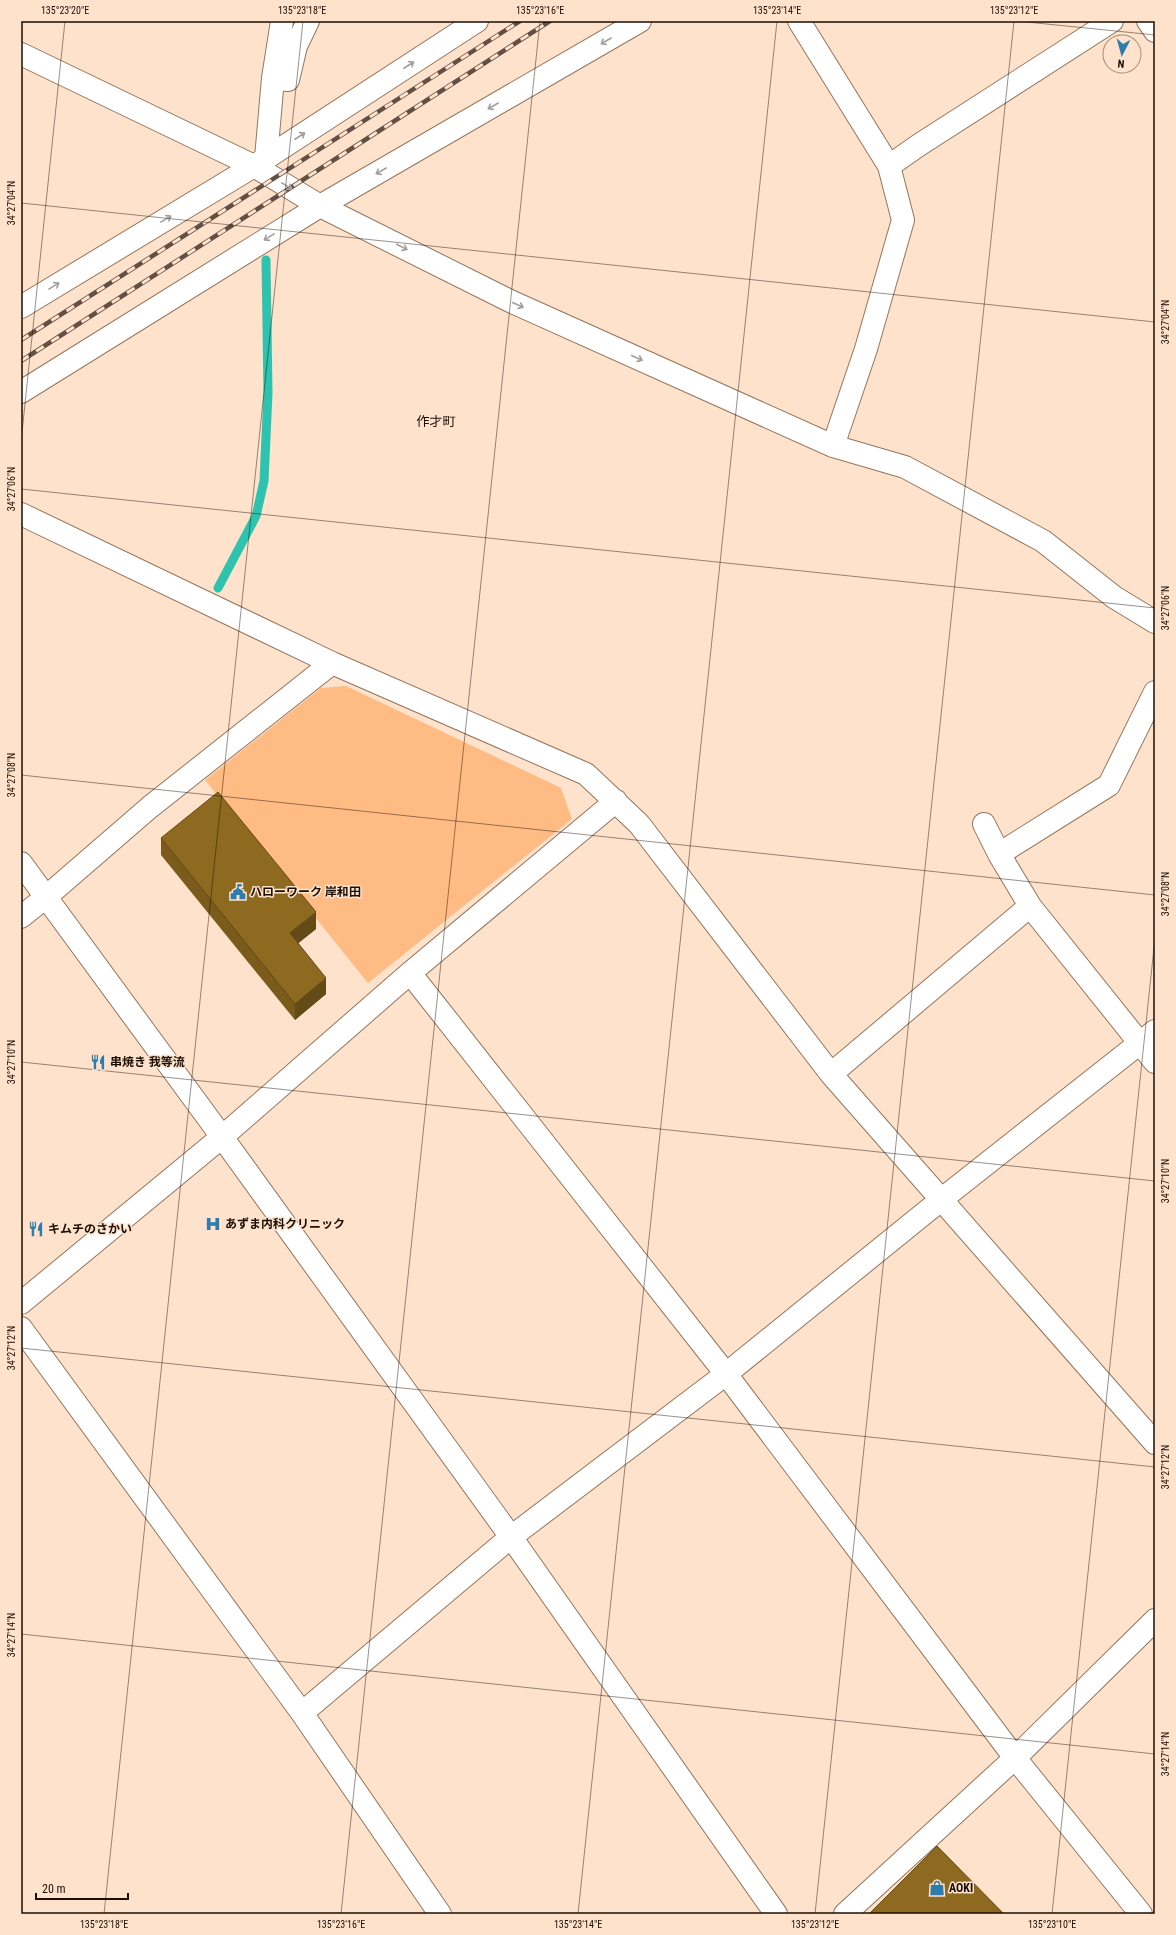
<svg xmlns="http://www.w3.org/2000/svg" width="1176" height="1935" font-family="'Roboto Condensed','Noto Sans JP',sans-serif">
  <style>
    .green { fill: #ffbb83 }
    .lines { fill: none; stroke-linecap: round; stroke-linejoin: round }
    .stream { stroke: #2ec3ae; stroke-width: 9 }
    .minor-casing { stroke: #94755c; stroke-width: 24 }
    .minor { stroke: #fff; stroke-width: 22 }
    .rail-casing { stroke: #615043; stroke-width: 4.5 }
    .rail { stroke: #fee2cc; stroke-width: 3; stroke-dasharray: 9; stroke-linecap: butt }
    .wall { fill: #7a5b1c }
    .shaded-wall { fill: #634a17 }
    .building { fill: #8e6a21; stroke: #634a17 }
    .oneway { stroke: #a39f9b }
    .ticks { fill: none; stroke: #1a0e05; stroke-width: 1; stroke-opacity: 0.45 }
    .labels { text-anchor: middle; stroke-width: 3; stroke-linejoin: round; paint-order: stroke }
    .poi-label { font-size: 12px; font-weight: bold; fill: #1a0e05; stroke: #fee2cc; text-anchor: start }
    .neighbourhood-label { font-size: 13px; fill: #1a0e05; stroke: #fee2cc }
    .neatline { fill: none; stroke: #1a0e05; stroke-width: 1.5 }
    .ticks-label { font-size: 10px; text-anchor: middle; fill: #1a0e05 }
  </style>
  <rect width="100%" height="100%" fill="#fee2cc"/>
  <path class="green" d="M 346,686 L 561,788 L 572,819 L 368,983 L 205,780 L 321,688 Z"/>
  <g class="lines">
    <path class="stream" d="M 288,36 L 294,21
      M 218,588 L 256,516 L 264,481 L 268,393 L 266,260"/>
    <defs>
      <path id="minor" d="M 799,21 L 889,166 L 903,220 L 866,349 L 833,446
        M 1148,21 L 1155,31
        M 21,54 L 254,166 L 320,206 L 510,301 L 833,446 L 905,467 L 1043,541 L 1114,597 L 1155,622
        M 273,78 L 288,80 L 296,46 L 308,21
        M 266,158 L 273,78 L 282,21
        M 889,166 L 919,145 L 1112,21
        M 21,307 L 254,166 L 477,21
        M 21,392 L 320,206 L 640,21
        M 21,514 L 332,663 L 586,774 L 639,824 L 831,1074 L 1155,1443
        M 984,824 L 999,854 L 1030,906 L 1155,1062
        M 999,854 L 1109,785 L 1155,692
        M 21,863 L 222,1137 L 511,1537 L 776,1914
        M 21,917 L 46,897 L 150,807 L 332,663
        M 410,973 L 726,1374 L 1015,1758 L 1141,1914
        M 831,1074 L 1030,906
        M 21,1303 L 222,1137 L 410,973 L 616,801
        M 21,1328 L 302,1713 L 440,1914
        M 302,1713 L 511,1537 L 726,1374 L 942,1199 L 1155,1031
        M 845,1914 L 1015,1758 L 1155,1620"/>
    </defs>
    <use href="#minor" class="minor-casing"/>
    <use href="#minor" class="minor"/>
    <defs>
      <path id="rail" d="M 21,340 L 520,21
        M 21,361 L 550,21"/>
    </defs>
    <use href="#rail" class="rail-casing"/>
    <use href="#rail" class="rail"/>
  </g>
  <path class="wall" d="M 161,838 L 316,929 L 298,943 L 326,994 L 295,1020 L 161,855 Z"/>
  <path class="shaded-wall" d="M 316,912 L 316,929 L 290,950 L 290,933 Z
    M 326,978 L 326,994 L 295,1020 L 295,1004 Z"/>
  <path class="building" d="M 218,792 L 316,912 L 290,933 L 326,978 L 295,1004 L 161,838 Z
    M 937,1846 L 1004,1914 L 869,1914 Z"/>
  <defs><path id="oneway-shaft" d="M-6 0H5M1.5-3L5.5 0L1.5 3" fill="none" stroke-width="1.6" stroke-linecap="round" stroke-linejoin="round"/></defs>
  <g class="oneway">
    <use href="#oneway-shaft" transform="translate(606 41) rotate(150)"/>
    <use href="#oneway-shaft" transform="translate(409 65) rotate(-33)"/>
    <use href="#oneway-shaft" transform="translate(493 106) rotate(150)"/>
    <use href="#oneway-shaft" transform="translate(300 136) rotate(-33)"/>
    <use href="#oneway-shaft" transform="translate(381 171) rotate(150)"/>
    <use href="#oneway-shaft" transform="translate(287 186) rotate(31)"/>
    <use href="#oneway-shaft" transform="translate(166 219) rotate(-31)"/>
    <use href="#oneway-shaft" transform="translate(269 237) rotate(148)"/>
    <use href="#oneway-shaft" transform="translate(402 247) rotate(27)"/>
    <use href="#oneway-shaft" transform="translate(54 286) rotate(-31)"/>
    <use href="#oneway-shaft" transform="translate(518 305) rotate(24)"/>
    <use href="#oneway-shaft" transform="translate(637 358) rotate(24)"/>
  </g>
  <path class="ticks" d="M 1017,21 L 1155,35M 21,203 L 1155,322M 21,442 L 65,21M 21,489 L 1155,608M 21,775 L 1155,895M 21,1062 L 1155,1181M 21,1348 L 1155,1467M 21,1634 L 1155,1754M 104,1914 L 303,21M 341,1914 L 540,21M 578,1914 L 777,21M 815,1914 L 1014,21M 1052,1914 L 1155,938"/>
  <defs>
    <symbol id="civic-bare" viewBox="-9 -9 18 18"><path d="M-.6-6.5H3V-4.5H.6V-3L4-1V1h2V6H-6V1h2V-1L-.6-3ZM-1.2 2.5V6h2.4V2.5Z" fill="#2d7cae" stroke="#fee2cc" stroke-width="2.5" paint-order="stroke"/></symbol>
    <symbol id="restaurant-bare" viewBox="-9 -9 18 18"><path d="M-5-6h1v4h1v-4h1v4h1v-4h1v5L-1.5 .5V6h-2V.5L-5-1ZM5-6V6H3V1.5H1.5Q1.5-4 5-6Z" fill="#2d7cae" stroke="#fee2cc" stroke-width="2.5" paint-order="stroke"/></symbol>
    <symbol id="hospital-bare" viewBox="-9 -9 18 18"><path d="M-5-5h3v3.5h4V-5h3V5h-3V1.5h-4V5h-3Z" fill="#2d7cae" stroke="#fee2cc" stroke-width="2.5" paint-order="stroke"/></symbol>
    <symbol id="shop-bare" viewBox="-9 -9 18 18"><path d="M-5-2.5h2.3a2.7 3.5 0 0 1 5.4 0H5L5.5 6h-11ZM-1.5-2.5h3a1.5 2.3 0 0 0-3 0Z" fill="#2d7cae" stroke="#fee2cc" stroke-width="2.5" paint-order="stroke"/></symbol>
  </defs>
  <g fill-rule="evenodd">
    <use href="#civic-bare" x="227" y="881" width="22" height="22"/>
    <use href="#restaurant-bare" x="87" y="1051" width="22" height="22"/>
    <use href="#hospital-bare" x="202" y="1213" width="22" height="22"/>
    <use href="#restaurant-bare" x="25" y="1218" width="22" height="22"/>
    <use href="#shop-bare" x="926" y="1877" width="22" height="22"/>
  </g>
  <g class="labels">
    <g class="poi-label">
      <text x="250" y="896">ハローワーク 岸和田</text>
      <text x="110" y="1066">串焼き 我等流</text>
      <text x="225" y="1228">あずま内科クリニック</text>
      <text x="48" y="1233">キムチのさかい</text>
      <text x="949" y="1892">AOKI</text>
    </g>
    <g class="neighbourhood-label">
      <text x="436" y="426">作才町</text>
    </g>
  </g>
  <rect width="1176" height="1935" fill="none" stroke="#fee2cc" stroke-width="44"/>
  <g transform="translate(1122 54) rotate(186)"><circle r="19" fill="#fee2cc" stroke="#a38d7c"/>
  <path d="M0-3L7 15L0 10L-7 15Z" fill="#2d7cae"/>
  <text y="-6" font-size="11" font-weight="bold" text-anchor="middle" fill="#1a0e05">N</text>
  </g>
  <path d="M36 1893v6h92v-6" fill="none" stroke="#1a0e05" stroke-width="2"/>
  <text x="42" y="1893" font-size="12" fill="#1a0e05" stroke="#fee2cc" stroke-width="3" paint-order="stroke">20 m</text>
  <rect x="22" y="22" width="1132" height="1891" class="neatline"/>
  <g class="ticks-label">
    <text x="65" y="14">135°23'20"E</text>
    <text x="302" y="14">135°23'18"E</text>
    <text x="540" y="14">135°23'16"E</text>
    <text x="777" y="14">135°23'14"E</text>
    <text x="1014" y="14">135°23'12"E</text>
    <text transform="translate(11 203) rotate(-90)" y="4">34°27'04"N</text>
    <text transform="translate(1165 322) rotate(-90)" y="4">34°27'04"N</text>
    <text transform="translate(11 489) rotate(-90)" y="4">34°27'06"N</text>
    <text transform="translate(1165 608) rotate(-90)" y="4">34°27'06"N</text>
    <text transform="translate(11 775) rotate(-90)" y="4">34°27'08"N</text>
    <text transform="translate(1165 894) rotate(-90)" y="4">34°27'08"N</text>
    <text transform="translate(11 1062) rotate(-90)" y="4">34°27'10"N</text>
    <text transform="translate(1165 1181) rotate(-90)" y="4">34°27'10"N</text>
    <text transform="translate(11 1348) rotate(-90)" y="4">34°27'12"N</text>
    <text transform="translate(1165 1467) rotate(-90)" y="4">34°27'12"N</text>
    <text transform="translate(11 1635) rotate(-90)" y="4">34°27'14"N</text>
    <text transform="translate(1165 1754) rotate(-90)" y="4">34°27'14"N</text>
    <text x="104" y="1928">135°23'18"E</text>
    <text x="341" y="1928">135°23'16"E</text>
    <text x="578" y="1928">135°23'14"E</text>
    <text x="815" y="1928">135°23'12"E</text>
    <text x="1052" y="1928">135°23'10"E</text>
  </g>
</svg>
